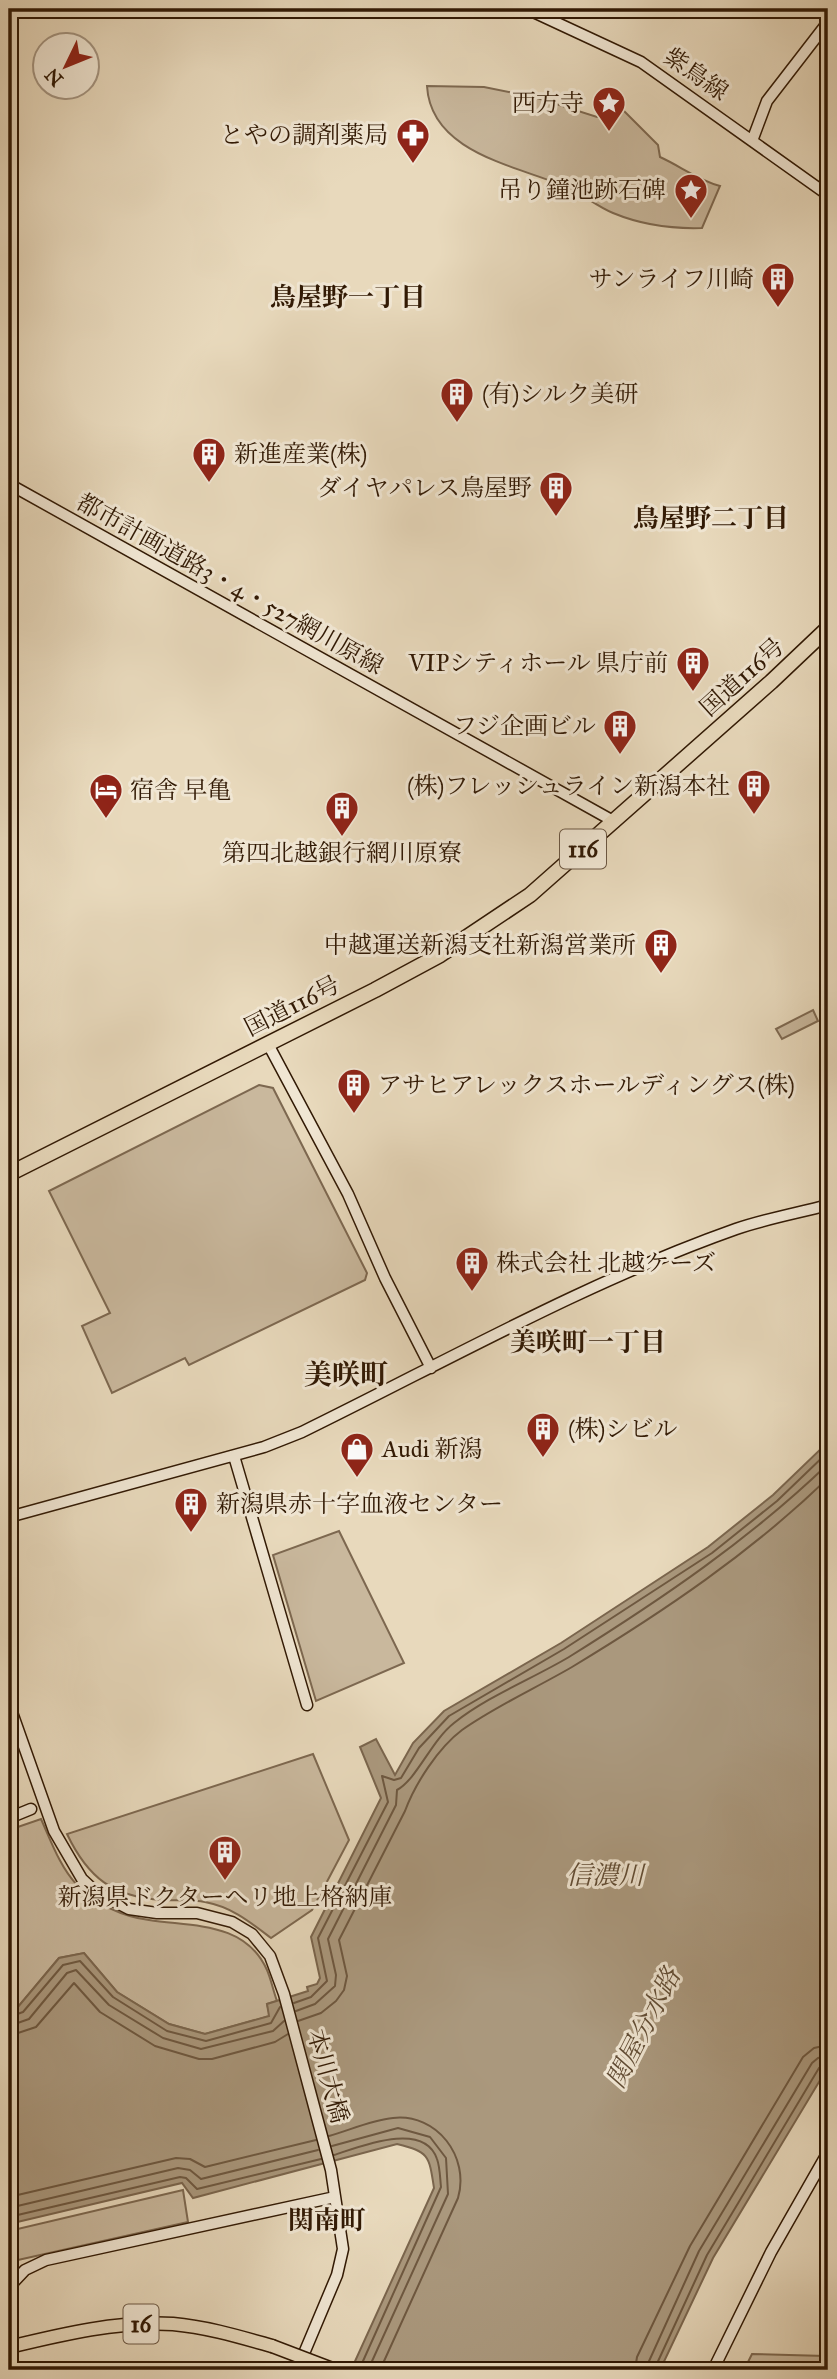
<svg xmlns="http://www.w3.org/2000/svg" width="837" height="2379" font-family="'IM FELL Great Primer','Noto Serif JP',serif">
  <style>
    .green { fill: #c9b89d; stroke: #7d6850; stroke-width: 2 }
    .water { fill: #aa987d; stroke: #7a654d; stroke-width: 2 }
    .lines { fill: none; stroke-linecap: round; stroke-linejoin: round }
    .shore { stroke: #6e5840; stroke-width: 2 }
    .secondary-casing { stroke: #311904; stroke-width: 13 }
    .primary-casing { stroke: #311904; stroke-width: 15 }
    .highway-casing { stroke: #311904; stroke-width: 17 }
    .secondary { stroke: #f0e6d3; stroke-width: 10 }
    .primary { stroke: #e8d9bc; stroke-width: 12 }
    .highway { stroke: #e8d9bc; stroke-width: 14 }
    .primary-bridge-casing { stroke: #311904; stroke-width: 15; stroke-linecap: butt }
    .primary-bridge { stroke: #e8d9bc; stroke-width: 12 }
    .labels { text-anchor: middle; stroke-width: 6; stroke-linejoin: round; paint-order: stroke }
    .shield { fill: #f0e6d3; stroke: #6a5642; stroke-width: 2 }
    .shield-label { font-size: 23px; font-weight: bold; fill: #311904 }
    .street-label { font-size: 24px; fill: #311904; stroke: #f0e6d3 }
    .poi-label { font-size: 24px; fill: #311904; stroke: #f0e6d3; text-anchor: end }
    .neighbourhood-label { font-size: 26px; font-weight: bold; fill: #311904; stroke: #f0e6d3 }
    .water-label { font-size: 26px; font-style: italic; fill: #614c34; stroke: #f0e6d3 }
    .quarter-label { font-size: 28px; font-weight: bold; fill: #311904; stroke: #f0e6d3 }
  </style>
  <rect width="100%" height="100%" fill="#e8d9bc"/>
  <filter id="stains"><feTurbulence type="fractalNoise" baseFrequency=".00286" numOctaves="4"/><feColorMatrix values="0 0 0 0 .2 0 0 0 0 .09 0 0 0 0 .02 0 0 0 .5 -.17"/></filter>
  <radialGradient id="worn" r=".72"><stop offset=".6" stop-color="#630" stop-opacity="0"/><stop offset="1" stop-color="#630" stop-opacity=".3"/></radialGradient>
  <path class="green" d="M 427,86 L 484,87 L 534,97 L 597,117 L 608,114 L 617,104 L 658,145 L 660,157 C 680,166 698,180 720,186 L 702,228 C 671,229 642,225 613,213 C 598,207 585,196 571,189 C 521,166 431,155 427,86 Z
    M 813,1010 L 818,1021 L 782,1039 L 776,1029 Z
    M 259,1085 L 273,1088 L 367,1273 L 365,1280 L 189,1365 L 185,1358 L 112,1393 L 82,1326 L 110,1313 L 49,1191 Z
    M 339,1531 L 404,1663 L 316,1701 L 273,1555 Z
    M 313,1754 L 349,1840 L 312,1910 L 271,1938 C 250,1922 232,1907 205,1902 C 192,1899 176,1901 162,1900 C 113,1897 88,1878 67,1834 Z
    M 41,1819 C 51,1841 60,1867 77,1885 C 95,1904 124,1917 149,1920 C 192,1927 245,1921 267,1970 C 271,1979 273,1990 277,2001 L 267,2004 L 270,2016 L 205,2034 L 169,2024 L 117,1992 L 84,1953 L 59,1958 L 18,2007 L 9,2011 L 9,1830 Z
    M 183,2190 L 188,2222 L 9,2262 L 9,2231 Z
    M 752,2354 L 825,2356 L 825,2370 L 744,2370 Z"/>
  <path class="water" d="M 828,1442 L 828,2067 L 713,2258 L 660,2370 L 351,2370 L 434,2188 C 429,2155 429,2152 397,2144 L 193,2198 L 182,2183 L 9,2224 L 9,2011 L 18,2007 L 59,1958 L 84,1953 L 117,1992 L 169,2024 L 205,2034 L 269,2016 L 267,2004 L 308,1991 L 307,1987 L 317,1984 L 320,1978 L 311,1937 L 381,1798 L 360,1747 L 376,1739 L 395,1775 L 413,1743 L 444,1711 L 561,1643 L 708,1547 L 773,1495 Z"/>
  <g class="lines">
    <path class="shore" d="M 294,2003 L 311,1997 L 327,1981 L 318,1938 L 388,1802 L 382,1776 L 394,1780 L 401,1778 L 419,1748 L 449,1716 L 564,1649 L 712,1553 L 777,1501 L 828,1452
      M 296,2011 L 315,2004 L 335,1986 L 336,1975 L 328,1939 L 396,1805 L 397,1790 C 417,1779 431,1741 454,1723 C 488,1696 532,1679 569,1657 C 662,1599 750,1539 828,1464
      M 9,2017 L 23,2012 L 63,1965 L 80,1961 L 113,1997 L 167,2031 L 206,2041 L 271,2023 L 280,2007
      M 298,2021 L 321,2013 L 336,2001 L 344,1990 L 347,1976 L 339,1940 L 405,1811 C 415,1784 438,1748 462,1730 C 496,1706 536,1688 572,1667 C 663,1612 752,1552 828,1478
      M 9,2026 L 29,2019 L 67,1973 L 76,1970 L 109,2005 L 163,2038 L 201,2049 L 273,2031 L 284,2021
      M 9,2036 L 36,2027 L 74,1983 L 100,2012 L 155,2046 L 199,2059 L 212,2059 L 275,2042 L 288,2034
      M 329,2136 C 350,2130 372,2120 393,2118 C 437,2113 470,2157 458,2198 L 380,2370
      M 332,2146 L 398,2128 L 430,2137 L 446,2158 L 448,2194 L 368,2370
      M 334,2155 C 359,2147 424,2120 437,2159 C 440,2167 440,2178 441,2187 L 359,2370
      M 9,2197 L 176,2158 L 190,2159 L 205,2167 L 316,2140
      M 9,2208 L 178,2168 L 190,2170 L 201,2179 L 318,2150
      M 9,2217 L 180,2177 L 186,2178 L 197,2189 L 321,2159
      M 635,2370 L 637,2357 L 690,2246 L 803,2057 L 814,2048 L 828,2045
      M 645,2370 L 699,2251 L 812,2063 L 818,2058 L 828,2056
      M 654,2370 L 707,2255 L 819,2068 L 828,2064"/>
    <defs>
      <path id="secondary" d="M 527,9 L 641,62 L 828,195
        M 752,141 L 767,101 L 828,22
        M 9,484 L 615,822
        M 268,1044 L 348,1194 L 385,1278 L 431,1368
        M 234,1456 L 307,1705
        M 9,1517 L 264,1447 L 302,1432 C 445,1362 586,1282 736,1229 C 765,1219 798,1213 828,1205
        M 9,1704 L 54,1831 L 82,1879 L 96,1892 L 129,1909 L 157,1913 L 197,1913 L 232,1922 L 252,1934 L 270,1956 L 284,1994 L 331,2170 L 343,2249 L 337,2275 L 297,2370
        M 9,1818 L 31,1809
        M 9,2287 L 25,2270 L 46,2260 L 335,2197
        M 713,2370 L 771,2252 L 828,2152"/>
      <path id="primary" d="M 9,2347 C 63,2334 116,2321 173,2324 C 207,2327 240,2337 272,2346"/>
      <path id="highway" d="M 9,1174 L 375,990 L 440,955 L 530,895 L 771,682 L 828,628"/>
    </defs>
    <use href="#secondary" class="secondary-casing"/>
    <use href="#primary" class="primary-casing"/>
    <use href="#highway" class="highway-casing"/>
    <use href="#secondary" class="secondary"/>
    <use href="#primary" class="primary"/>
    <use href="#highway" class="highway"/>
    <defs>
      <path id="primary-bridge" d="M 272,2346 L 335,2370"/>
    </defs>
    <use href="#primary-bridge" class="primary-bridge-casing"/>
    <use href="#primary-bridge" class="primary-bridge"/>
  </g>
  <defs>
    <symbol id="sight-pin" viewBox="-11 -11 22 30"><path d="M0 17L-7.5 6A9.5 9.5 0 1 1 7.5 6Z" fill="#8f2418" stroke="#f0e6d3"/><path d="M0-6L1.8-2.2L6-1.7L2.9 1.2L3.7 5.4L0 3.3L-3.7 5.4L-2.9 1.2L-6-1.7L-1.8-2.2Z" fill="#fff"/></symbol>
    <symbol id="pharmacy-pin" viewBox="-11 -11 22 30"><path d="M0 17L-7.5 6A9.5 9.5 0 1 1 7.5 6Z" fill="#8f2418" stroke="#f0e6d3"/><path d="M-2-6h4v4h4v4h-4v4h-4v-4h-4v-4h4Z" fill="#fff"/></symbol>
    <symbol id="building-pin" viewBox="-11 -11 22 30"><path d="M0 17L-7.5 6A9.5 9.5 0 1 1 7.5 6Z" fill="#8f2418" stroke="#f0e6d3"/><path d="M-4-6H4V6H1V3H-1V6H-4ZM-2.5-4.3h1.7v1.8h-1.7ZM.8-4.3h1.7v1.8H.8ZM-2.5-1h1.7V.8h-1.7ZM.8-1h1.7V.8H.8Z" fill="#fff"/></symbol>
    <symbol id="hotel-pin" viewBox="-11 -11 22 30"><path d="M0 17L-7.5 6A9.5 9.5 0 1 1 7.5 6Z" fill="#8f2418" stroke="#f0e6d3"/><path d="M-6-4.5h1.5V1H6V5H4.5V3h-9V5H-6ZM-4 0a1.8 1.8 0 1 1 3.6 0ZM.5 0V-2.5h3Q6-2.5 6 0Z" fill="#fff"/></symbol>
    <symbol id="shop-pin" viewBox="-11 -11 22 30"><path d="M0 17L-7.5 6A9.5 9.5 0 1 1 7.5 6Z" fill="#8f2418" stroke="#f0e6d3"/><path d="M-5-2.5h2.3a2.7 3.5 0 0 1 5.4 0H5L5.5 6h-11ZM-1.5-2.5h3a1.5 2.3 0 0 0-3 0Z" fill="#fff"/></symbol>
  </defs>
  <g fill-rule="evenodd">
    <use href="#sight-pin" x="590" y="84" width="38" height="52"/>
    <use href="#pharmacy-pin" x="394" y="116" width="38" height="52"/>
    <use href="#sight-pin" x="672" y="171" width="38" height="52"/>
    <use href="#building-pin" x="759" y="260" width="38" height="52"/>
    <use href="#building-pin" x="438" y="375" width="38" height="52"/>
    <use href="#building-pin" x="190" y="435" width="38" height="52"/>
    <use href="#building-pin" x="537" y="469" width="38" height="52"/>
    <use href="#building-pin" x="674" y="644" width="38" height="52"/>
    <use href="#building-pin" x="601" y="707" width="38" height="52"/>
    <use href="#building-pin" x="735" y="767" width="38" height="52"/>
    <use href="#hotel-pin" x="87" y="771" width="38" height="52"/>
    <use href="#building-pin" x="323" y="789" width="38" height="52"/>
    <use href="#building-pin" x="642" y="926" width="38" height="52"/>
    <use href="#building-pin" x="335" y="1066" width="38" height="52"/>
    <use href="#building-pin" x="453" y="1244" width="38" height="52"/>
    <use href="#building-pin" x="524" y="1410" width="38" height="52"/>
    <use href="#shop-pin" x="338" y="1430" width="38" height="52"/>
    <use href="#building-pin" x="172" y="1485" width="38" height="52"/>
    <use href="#building-pin" x="206" y="1833" width="38" height="52"/>
  </g>
  <g class="labels">
    <g class="shield">
      <rect x="560" y="829.5" width="46" height="39" rx="5"/>
      <rect x="123.5" y="2304.5" width="35" height="39" rx="5"/>
    </g>
    <g class="shield-label">
      <text x="583" y="857">116</text>
      <text x="141" y="2332">16</text>
    </g>
    <g class="street-label">
      <text transform="translate(696 74) rotate(35)" y="8">紫鳥線</text>
      <text transform="translate(230 584) rotate(29)" y="8">都市計画道路3・4・527網川原線</text>
      <text transform="translate(742 677) rotate(-42)" y="8">国道116号</text>
      <text transform="translate(292 1006) rotate(-27)" y="8">国道116号</text>
      <text transform="translate(328 2076) rotate(75)" y="8">本川大橋</text>
    </g>
    <g class="poi-label">
      <text x="584" y="111">西方寺</text>
      <text x="388" y="143">とやの調剤薬局</text>
      <text x="666" y="198">吊り鐘池跡石碑</text>
      <text x="754" y="287">サンライフ川崎</text>
      <text x="482" y="402" text-anchor="start">(有)シルク美研</text>
      <text x="234" y="462" text-anchor="start">新進産業(株)</text>
      <text x="532" y="496">ダイヤパレス鳥屋野</text>
      <text x="668" y="671">VIPシティホール 県庁前</text>
      <text x="596" y="734">フジ企画ビル</text>
      <text x="730" y="794">(株)フレッシュライン新潟本社</text>
      <text x="130" y="798" text-anchor="start">宿舎 早亀</text>
      <text x="342" y="861" text-anchor="middle">第四北越銀行網川原寮</text>
      <text x="636" y="953">中越運送新潟支社新潟営業所</text>
      <text x="378" y="1093" text-anchor="start">アサヒアレックスホールディングス(株)</text>
      <text x="496" y="1271" text-anchor="start">株式会社 北越ケーズ</text>
      <text x="568" y="1437" text-anchor="start">(株)シビル</text>
      <text x="382" y="1457" text-anchor="start">Audi 新潟</text>
      <text x="216" y="1512" text-anchor="start">新潟県赤十字血液センター</text>
      <text x="225" y="1905" text-anchor="middle">新潟県ドクターヘリ地上格納庫</text>
    </g>
    <g class="neighbourhood-label">
      <text x="348" y="306">鳥屋野一丁目</text>
      <text x="711" y="527">鳥屋野二丁目</text>
      <text x="588" y="1351">美咲町一丁目</text>
      <text x="327" y="2229">関南町</text>
    </g>
    <g class="water-label">
      <text x="605" y="1884">信濃川</text>
      <text transform="translate(643 2028) rotate(-63)" y="9">関屋分水路</text>
    </g>
    <g class="quarter-label">
      <text x="346" y="1384">美咲町</text>
    </g>
  </g>
  <rect width="837" height="2379" fill="none" stroke="#e8d9bc" stroke-width="35"/>
  <rect x="10" y="10" width="816" height="2358" fill="none" stroke="#311904" stroke-width="3.5"/>
  <rect x="18" y="18" width="802" height="2344" fill="none" stroke="#311904" stroke-width="2"/>
  <g transform="translate(66 66) rotate(227)"><circle r="33" fill="#f0e6d3" stroke="#a49480" stroke-width="2"/>
  <path d="M0-5L12 26L0 18L-12 26Z" fill="#8f2418"/>
  <text y="-10" font-size="19" font-weight="bold" text-anchor="middle" fill="#311904">N</text>
  </g>
  <rect width="100%" height="100%" filter="url(#stains)"/>
  <rect width="100%" height="100%" fill="url(#worn)"/>
</svg>
